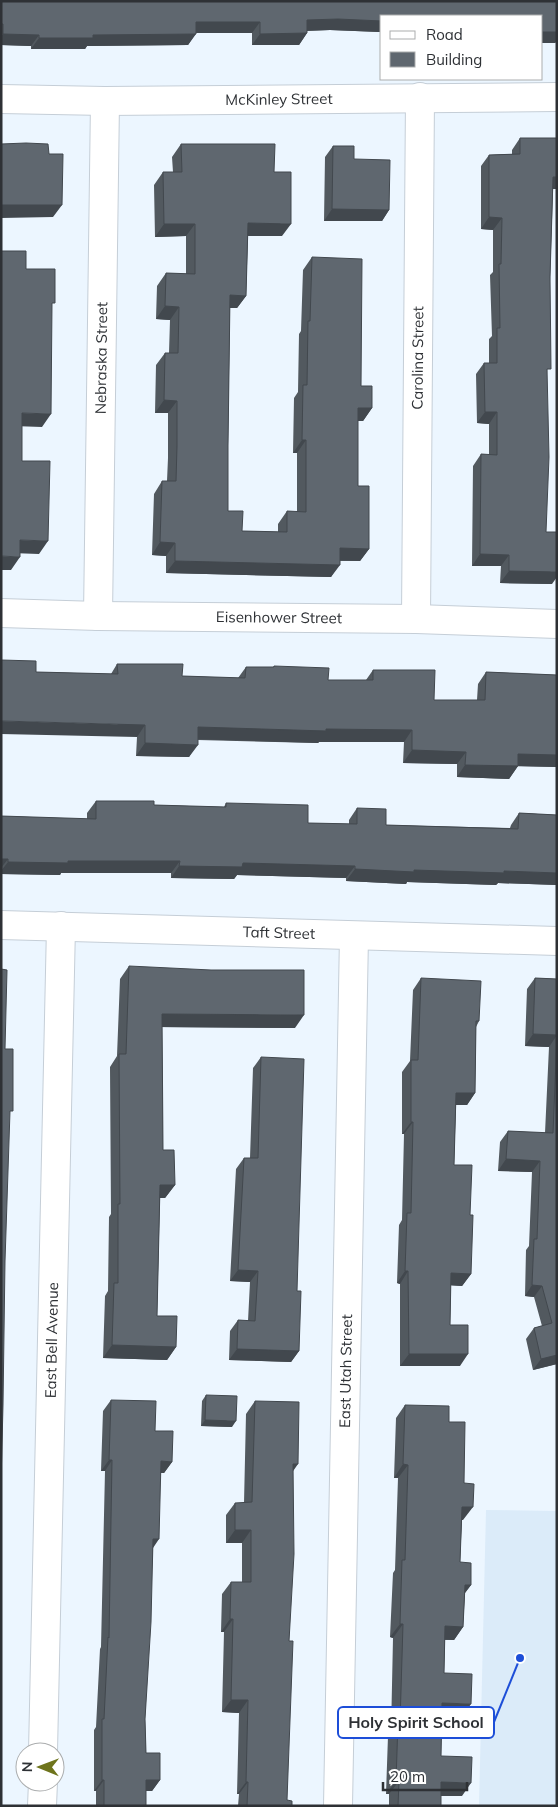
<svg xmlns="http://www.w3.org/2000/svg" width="558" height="1807" font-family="Mulish,sans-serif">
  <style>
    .built { fill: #dbebf9 }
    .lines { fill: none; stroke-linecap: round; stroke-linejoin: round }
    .minor-casing { stroke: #c5ced7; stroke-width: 30 }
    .minor { stroke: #fff; stroke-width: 28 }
    .wall { fill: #52595f }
    .shaded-wall { fill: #42484e }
    .building { fill: #5f676f; stroke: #42484e }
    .labels { text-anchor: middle; stroke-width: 5; stroke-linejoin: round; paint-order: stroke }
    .street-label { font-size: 15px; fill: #2e3135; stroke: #fff }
    .leader { fill: none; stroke: #1d4ed8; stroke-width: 2 }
    .callout-dot { fill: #1d4ed8; stroke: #fff; stroke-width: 2 }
    .callout { fill: #fff; stroke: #1d4ed8; stroke-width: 2 }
    .callout-label { font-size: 16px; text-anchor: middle; font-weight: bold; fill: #2e3135 }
  </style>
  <rect width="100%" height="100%" fill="#ecf6ff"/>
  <path class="built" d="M 486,1510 L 557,1511 L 557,1806 L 479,1806 Z"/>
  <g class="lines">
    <defs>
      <g id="minor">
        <path id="s1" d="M 1,99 L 105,101 L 557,97"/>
        <path id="s2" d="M 1,613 L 98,616 L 416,619 L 557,624"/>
        <path id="s3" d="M 98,616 L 105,101"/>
        <path id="s4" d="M 416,619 L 420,97"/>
        <path id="s5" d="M 1,925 L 557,941"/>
        <path id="s6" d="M 43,1752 L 61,926"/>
        <path d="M 42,1806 L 43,1782"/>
        <path id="s7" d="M 338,1806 L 354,936"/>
      </g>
    </defs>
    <use href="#minor" class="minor-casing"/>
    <use href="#minor" class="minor"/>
  </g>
  <path class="wall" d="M 1,1 L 557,1 L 557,41 L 555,43 L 542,16 L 382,16 L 382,44 L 380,44 L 380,32 L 330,30 L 307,31 L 307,33 L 299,45 L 252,45 L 252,33 L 196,33 L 188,45 L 87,46 L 85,49 L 31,49 L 31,46 L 1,45 Z
    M 520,138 L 553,189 L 547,374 L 546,532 L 552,584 L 500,583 L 501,566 L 472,566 L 473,466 L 481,454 L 489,455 L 489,424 L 477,423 L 476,374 L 484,363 L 489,363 L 489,339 L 492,336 L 490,275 L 493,272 L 493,230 L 481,229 L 481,166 L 489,155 L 512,154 L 512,150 Z
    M 181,144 L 274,172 L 282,236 L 248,236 L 246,296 L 237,308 L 230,308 L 228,445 L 228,511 L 242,531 L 278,532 L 278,524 L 287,511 L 297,512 L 297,453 L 293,453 L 294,398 L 298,392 L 299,334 L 301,331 L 303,270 L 312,257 L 361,386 L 372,408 L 363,421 L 358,421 L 358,486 L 369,549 L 360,561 L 340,561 L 331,577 L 166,573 L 166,556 L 152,555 L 154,494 L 162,481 L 167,481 L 168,458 L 168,413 L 155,413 L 156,365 L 165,353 L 169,353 L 170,320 L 156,319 L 157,286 L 166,273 L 186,274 L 186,236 L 155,237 L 154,185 L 163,172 L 173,172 L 172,157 Z
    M 333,146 L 354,159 L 389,210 L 382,221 L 324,221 L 325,157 Z
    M 117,664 L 182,676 L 238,678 L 246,667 L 273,667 L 274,666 L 328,680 L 366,680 L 373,670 L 434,700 L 477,700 L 478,684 L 486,672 L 557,675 L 557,767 L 518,766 L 509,779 L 457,777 L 457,764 L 403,763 L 404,742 L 319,742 L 318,743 L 198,740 L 189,757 L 136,756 L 137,737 L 36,672 L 111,674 Z
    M 96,801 L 154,805 L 224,807 L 226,803 L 308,823 L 349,824 L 349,820 L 357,808 L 386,825 L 510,828 L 511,825 L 519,813 L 557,815 L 557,885 L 498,883 L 496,885 L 407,882 L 406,884 L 346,881 L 346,878 L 237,875 L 234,879 L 171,878 L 171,873 L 61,873 L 60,875 L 1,874 L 1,816 L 87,819 L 87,813 Z
    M 129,966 L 295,1028 L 162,1027 L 163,1150 L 175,1185 L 165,1198 L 160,1198 L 157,1316 L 176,1347 L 167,1360 L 103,1358 L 105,1296 L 108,1291 L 109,1217 L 111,1214 L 110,1067 L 117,1056 L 120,979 Z
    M 421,978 L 479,1021 L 476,1027 L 475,1093 L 467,1105 L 456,1105 L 454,1165 L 470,1215 L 471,1274 L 462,1286 L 451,1285 L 450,1325 L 460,1366 L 400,1366 L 400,1284 L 397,1283 L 399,1225 L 402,1220 L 404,1134 L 402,1134 L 402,1072 L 410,1061 L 413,990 Z
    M 535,978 L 557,979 L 557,1364 L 533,1370 L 526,1339 L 534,1328 L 542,1326 L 534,1297 L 525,1296 L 526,1250 L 529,1246 L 532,1172 L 498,1171 L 500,1142 L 508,1131 L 545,1133 L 549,1047 L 525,1046 L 527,989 Z
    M 261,1057 L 297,1291 L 299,1351 L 291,1362 L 229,1360 L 230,1331 L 238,1320 L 248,1321 L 250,1282 L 230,1281 L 236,1169 L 244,1158 L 250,1158 L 253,1068 Z
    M 206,1395 L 232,1427 L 201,1426 L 202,1401 Z
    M 111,1400 L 155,1431 L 172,1462 L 164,1473 L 161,1473 L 153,1548 L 145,1719 L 146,1753 L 160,1780 L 152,1791 L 146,1791 L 146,1806 L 96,1806 L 96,1791 L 94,1791 L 94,1730 L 96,1727 L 100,1649 L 101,1647 L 105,1471 L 101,1471 L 103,1411 Z
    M 255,1401 L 293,1471 L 289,1641 L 287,1800 L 292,1806 L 238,1806 L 239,1794 L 237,1794 L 239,1713 L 222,1712 L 224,1632 L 221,1632 L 222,1594 L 231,1582 L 242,1582 L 242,1543 L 226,1543 L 226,1515 L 235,1503 L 244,1503 L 246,1414 Z
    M 405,1405 L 449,1422 L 464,1483 L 463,1520 L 462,1520 L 460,1562 L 471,1585 L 465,1593 L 463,1627 L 454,1640 L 445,1640 L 444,1673 L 462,1717 L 442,1717 L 441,1756 L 462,1796 L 441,1796 L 441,1806 L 389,1806 L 389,1794 L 386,1794 L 388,1736 L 391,1732 L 393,1638 L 390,1637 L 393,1573 L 395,1570 L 398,1478 L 394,1478 L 396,1418 Z"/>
  <path class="shaded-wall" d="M 338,19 L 382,21 L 382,29 L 380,32 L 330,30 L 299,31 L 307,20 Z
    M 196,22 L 260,22 L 252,33 L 188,33 Z
    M 542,32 L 557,32 L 557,41 L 555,43 L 542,43 Z
    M 307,33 L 299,45 L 252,45 L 260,34 Z
    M 3,34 L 39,35 L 31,46 L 1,45 L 1,37 Z
    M 196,34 L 188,45 L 87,46 L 85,49 L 31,49 L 39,38 L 93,35 Z
    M 553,177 L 557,177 L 557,189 L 545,189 Z
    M 1,205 L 62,205 L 53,217 L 1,218 Z
    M 332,209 L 389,210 L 382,221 L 324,221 Z
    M 489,217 L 502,218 L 493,230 L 481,229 Z
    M 248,223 L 291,224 L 282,236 L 239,236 Z
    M 164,224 L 195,224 L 186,236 L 155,237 Z
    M 230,295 L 246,296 L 237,308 L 221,308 Z
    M 165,306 L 179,307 L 170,320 L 156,319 Z
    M 164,400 L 177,401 L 168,413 L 155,413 Z
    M 358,408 L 372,408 L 363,421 L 349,421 Z
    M 485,412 L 497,412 L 489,424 L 477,423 Z
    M 22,413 L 51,414 L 42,427 L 13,426 Z
    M 302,440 L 306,440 L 297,453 L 293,453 Z
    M 20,540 L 48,541 L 39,554 L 11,553 Z
    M 160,542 L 175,543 L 166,556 L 152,555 Z
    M 340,548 L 369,549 L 360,561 L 331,560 Z
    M 480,554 L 509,555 L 501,566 L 472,566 Z
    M 1,556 L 20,557 L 11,570 L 1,570 Z
    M 175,561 L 340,565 L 331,577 L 166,573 Z
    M 509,571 L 557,572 L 557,577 L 552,584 L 500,583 Z
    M 1,721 L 145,725 L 137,737 L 1,734 Z
    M 198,727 L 326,729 L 412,730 L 404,742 L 319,742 L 318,743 L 190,739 Z
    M 145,743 L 198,745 L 189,757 L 136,756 Z
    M 412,750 L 466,752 L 457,764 L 403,763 Z
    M 518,754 L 557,755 L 557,767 L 509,766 Z
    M 465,765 L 518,766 L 509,779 L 457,777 Z
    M 1,859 L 8,859 L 1,868 Z
    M 68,861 L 180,861 L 171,873 L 61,873 L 60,875 L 1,874 L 1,871 L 8,862 Z
    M 243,863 L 355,866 L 346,878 L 237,875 L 234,879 L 171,878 L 179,866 Z
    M 355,869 L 504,871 L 557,873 L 557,885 L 498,883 L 496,885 L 407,882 L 406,884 L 346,881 Z
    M 162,1014 L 304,1015 L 295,1028 L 152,1027 Z
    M 533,1034 L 557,1035 L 549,1047 L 525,1046 Z
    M 456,1093 L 475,1093 L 467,1105 L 447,1105 Z
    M 411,1122 L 413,1122 L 404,1134 L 402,1134 Z
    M 506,1159 L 540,1161 L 532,1172 L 498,1171 Z
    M 160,1185 L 175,1185 L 165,1198 L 151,1198 Z
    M 238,1270 L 258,1271 L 250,1282 L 230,1281 Z
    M 405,1271 L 408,1271 L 400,1284 L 397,1283 Z
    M 451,1273 L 471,1274 L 462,1286 L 442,1285 Z
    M 532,1285 L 542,1286 L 534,1297 L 525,1296 Z
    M 112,1345 L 176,1347 L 167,1360 L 103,1358 Z
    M 237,1349 L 299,1351 L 291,1362 L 229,1360 Z
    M 409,1354 L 468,1354 L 460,1366 L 400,1366 Z
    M 557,1355 L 557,1364 L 533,1370 L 541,1359 Z
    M 205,1420 L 236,1421 L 232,1427 L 201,1426 Z
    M 109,1460 L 112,1460 L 105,1471 L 101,1471 Z
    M 161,1461 L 172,1462 L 164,1473 L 153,1472 Z
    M 293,1464 L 298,1464 L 289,1477 Z
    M 403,1464 L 408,1465 L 398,1478 L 394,1478 Z
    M 462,1507 L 473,1507 L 463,1520 L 453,1520 Z
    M 235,1530 L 251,1530 L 242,1543 L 226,1543 Z
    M 153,1539 L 159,1539 L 151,1551 Z
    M 465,1585 L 471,1585 L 461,1598 Z
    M 230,1619 L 233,1619 L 224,1632 L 221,1632 Z
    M 400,1624 L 403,1624 L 393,1638 L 390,1637 Z
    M 445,1626 L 463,1627 L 454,1640 L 436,1639 Z
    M 231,1700 L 248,1700 L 239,1713 L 222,1712 Z
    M 442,1703 L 471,1704 L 462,1717 L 433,1717 Z
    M 102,1780 L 104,1780 L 96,1791 L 94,1791 Z
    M 146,1780 L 160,1780 L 152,1791 L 138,1791 Z
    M 396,1781 L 399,1781 L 389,1794 L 386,1794 Z
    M 246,1782 L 248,1782 L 239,1794 L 237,1794 Z
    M 441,1782 L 471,1783 L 462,1796 L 432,1796 Z"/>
  <path class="building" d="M 1,1 L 557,1 L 557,32 L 542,32 L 542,16 L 382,16 L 382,21 L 338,19 L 307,20 L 307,33 L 260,34 L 260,22 L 196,22 L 196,34 L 93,35 L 93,38 L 39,38 L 39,35 L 3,34 L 3,24 L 1,24 Z
    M 520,138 L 557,138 L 557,177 L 553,177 L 550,277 L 551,369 L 547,369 L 549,457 L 546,532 L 557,532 L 557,572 L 509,571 L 509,555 L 480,554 L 481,454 L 497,455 L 497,412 L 485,412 L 484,363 L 497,363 L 497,328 L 500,328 L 499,264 L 501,264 L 502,218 L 489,217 L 489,155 L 520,154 Z
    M 26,143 L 48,144 L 49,154 L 63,154 L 62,205 L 1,205 L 1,144 Z
    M 181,144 L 275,144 L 274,172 L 291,172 L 291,224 L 248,223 L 246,296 L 230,295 L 228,445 L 228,511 L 243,511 L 242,531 L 287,532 L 287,511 L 306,512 L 306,440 L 302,440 L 303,385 L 307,385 L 308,321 L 310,321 L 312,257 L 362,259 L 361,386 L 372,386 L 372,408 L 358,408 L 358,486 L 369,486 L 369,549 L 340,548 L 340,565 L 175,561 L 175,543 L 160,542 L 162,481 L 176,481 L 177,446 L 177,401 L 164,400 L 165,353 L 178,353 L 179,307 L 165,306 L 166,273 L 195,274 L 195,224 L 164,224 L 163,172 L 182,172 Z
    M 333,146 L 354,146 L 354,159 L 390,160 L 389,210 L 332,209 Z
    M 1,251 L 26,251 L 26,269 L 55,269 L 55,303 L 52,303 L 51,414 L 22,413 L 22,461 L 50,461 L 48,541 L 20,540 L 20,557 L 1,556 Z
    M 1,660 L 36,661 L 36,672 L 118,674 L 117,664 L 183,664 L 182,676 L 245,678 L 246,667 L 274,667 L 274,666 L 329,668 L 328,680 L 373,680 L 373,670 L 435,670 L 434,700 L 485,700 L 486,672 L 557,675 L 557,755 L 518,754 L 518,766 L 465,765 L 466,752 L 412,750 L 412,730 L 326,729 L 326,731 L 198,727 L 198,745 L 145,743 L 145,725 L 1,721 Z
    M 96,801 L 154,801 L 154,805 L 226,807 L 226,803 L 308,805 L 308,823 L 357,824 L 357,808 L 386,809 L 386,825 L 518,829 L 519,813 L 557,815 L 557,873 L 504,871 L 504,873 L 414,870 L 414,872 L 355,869 L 355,866 L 243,863 L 242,867 L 179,866 L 180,861 L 68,861 L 68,863 L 8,862 L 8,859 L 1,859 L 1,816 L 96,819 Z
    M 129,966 L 211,970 L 304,970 L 304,1015 L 162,1014 L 163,1150 L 174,1150 L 175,1185 L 160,1185 L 157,1316 L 177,1316 L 176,1347 L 112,1345 L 114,1283 L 118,1283 L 118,1204 L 120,1204 L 119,1054 L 126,1054 Z
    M 1,969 L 7,970 L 5,1049 L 13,1049 L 13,1111 L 10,1111 L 5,1261 L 3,1405 L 1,1483 Z
    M 421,978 L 481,981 L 479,1021 L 476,1021 L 475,1093 L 456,1093 L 454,1165 L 472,1165 L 470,1215 L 473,1215 L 471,1274 L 451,1273 L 450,1325 L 468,1325 L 468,1354 L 409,1354 L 408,1271 L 405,1271 L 407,1213 L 411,1213 L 413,1122 L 411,1122 L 411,1060 L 418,1060 Z
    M 535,978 L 557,979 L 557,1355 L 541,1359 L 534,1328 L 552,1323 L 542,1286 L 532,1285 L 534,1239 L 537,1239 L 540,1161 L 506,1159 L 508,1131 L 553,1133 L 557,1035 L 533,1034 Z
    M 261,1057 L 304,1059 L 297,1291 L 301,1291 L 299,1351 L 237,1349 L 238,1320 L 255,1321 L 258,1271 L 238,1270 L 244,1158 L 258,1158 Z
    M 206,1395 L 237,1396 L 236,1421 L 205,1420 Z
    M 111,1400 L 156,1401 L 155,1431 L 173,1431 L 172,1462 L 161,1461 L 159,1539 L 153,1539 L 151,1622 L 145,1719 L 146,1753 L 160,1753 L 160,1780 L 146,1780 L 146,1806 L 104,1806 L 104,1780 L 102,1780 L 102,1719 L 104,1719 L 108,1637 L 109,1638 L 112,1460 L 109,1460 Z
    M 255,1401 L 299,1402 L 298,1464 L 293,1464 L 294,1554 L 289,1641 L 293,1641 L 287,1800 L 292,1801 L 292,1806 L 247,1806 L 248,1782 L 246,1782 L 248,1700 L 231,1700 L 233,1619 L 230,1619 L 231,1582 L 251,1582 L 251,1530 L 235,1530 L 235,1503 L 252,1502 Z
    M 405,1405 L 449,1406 L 449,1422 L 465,1422 L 464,1483 L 474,1484 L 473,1507 L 462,1507 L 460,1562 L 471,1563 L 471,1585 L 465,1585 L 463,1627 L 445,1626 L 444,1673 L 472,1674 L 471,1704 L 442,1703 L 441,1756 L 472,1757 L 471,1783 L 441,1782 L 441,1806 L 398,1806 L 399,1781 L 396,1781 L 398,1722 L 400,1723 L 403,1624 L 400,1624 L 402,1560 L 405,1560 L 408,1465 L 403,1464 Z"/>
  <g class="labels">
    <g class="street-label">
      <text dy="5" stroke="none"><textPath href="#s1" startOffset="278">McKinley Street</textPath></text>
      <text dy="5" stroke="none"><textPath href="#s3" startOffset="258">Nebraska Street</textPath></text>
      <text dy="5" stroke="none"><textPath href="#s4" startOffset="261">Carolina Street</textPath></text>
      <text dy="5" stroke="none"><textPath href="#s2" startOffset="278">Eisenhower Street</textPath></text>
      <text dy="5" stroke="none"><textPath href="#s5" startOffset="278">Taft Street</textPath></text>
      <text dy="5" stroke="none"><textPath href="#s6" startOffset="412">East Bell Avenue</textPath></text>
      <text dy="5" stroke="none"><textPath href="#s7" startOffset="435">East Utah Street</textPath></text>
    </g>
  </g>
  <path class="leader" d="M520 1658L494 1722"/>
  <circle class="callout-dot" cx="520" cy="1658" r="5"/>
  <rect class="callout" x="338" y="1707" width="156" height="31" rx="5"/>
  <g class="callout-label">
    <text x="416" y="1728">Holy Spirit School</text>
  </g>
  <rect width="558" height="1807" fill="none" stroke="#2e3135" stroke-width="5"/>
  <rect x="380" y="15" width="162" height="65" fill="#ffffff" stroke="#abadae"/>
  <rect x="390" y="31" width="25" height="8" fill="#ffffff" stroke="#abadae"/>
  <text x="426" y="40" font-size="15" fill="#2e3135">Road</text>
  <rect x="390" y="52" width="25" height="15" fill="#5f676f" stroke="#abadae"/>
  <text x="426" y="65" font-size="15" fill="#2e3135">Building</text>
  <g transform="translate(40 1767) rotate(271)"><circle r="24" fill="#ffffff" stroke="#abadae"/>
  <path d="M0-4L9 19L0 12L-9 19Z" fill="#6e741c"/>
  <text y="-8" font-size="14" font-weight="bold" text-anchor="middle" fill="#2e3135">N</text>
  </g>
  <path d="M383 1782v8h84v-8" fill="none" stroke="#2e3135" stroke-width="2.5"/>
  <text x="390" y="1782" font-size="15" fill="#2e3135" stroke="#ffffff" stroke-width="4" paint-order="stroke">20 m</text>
</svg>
